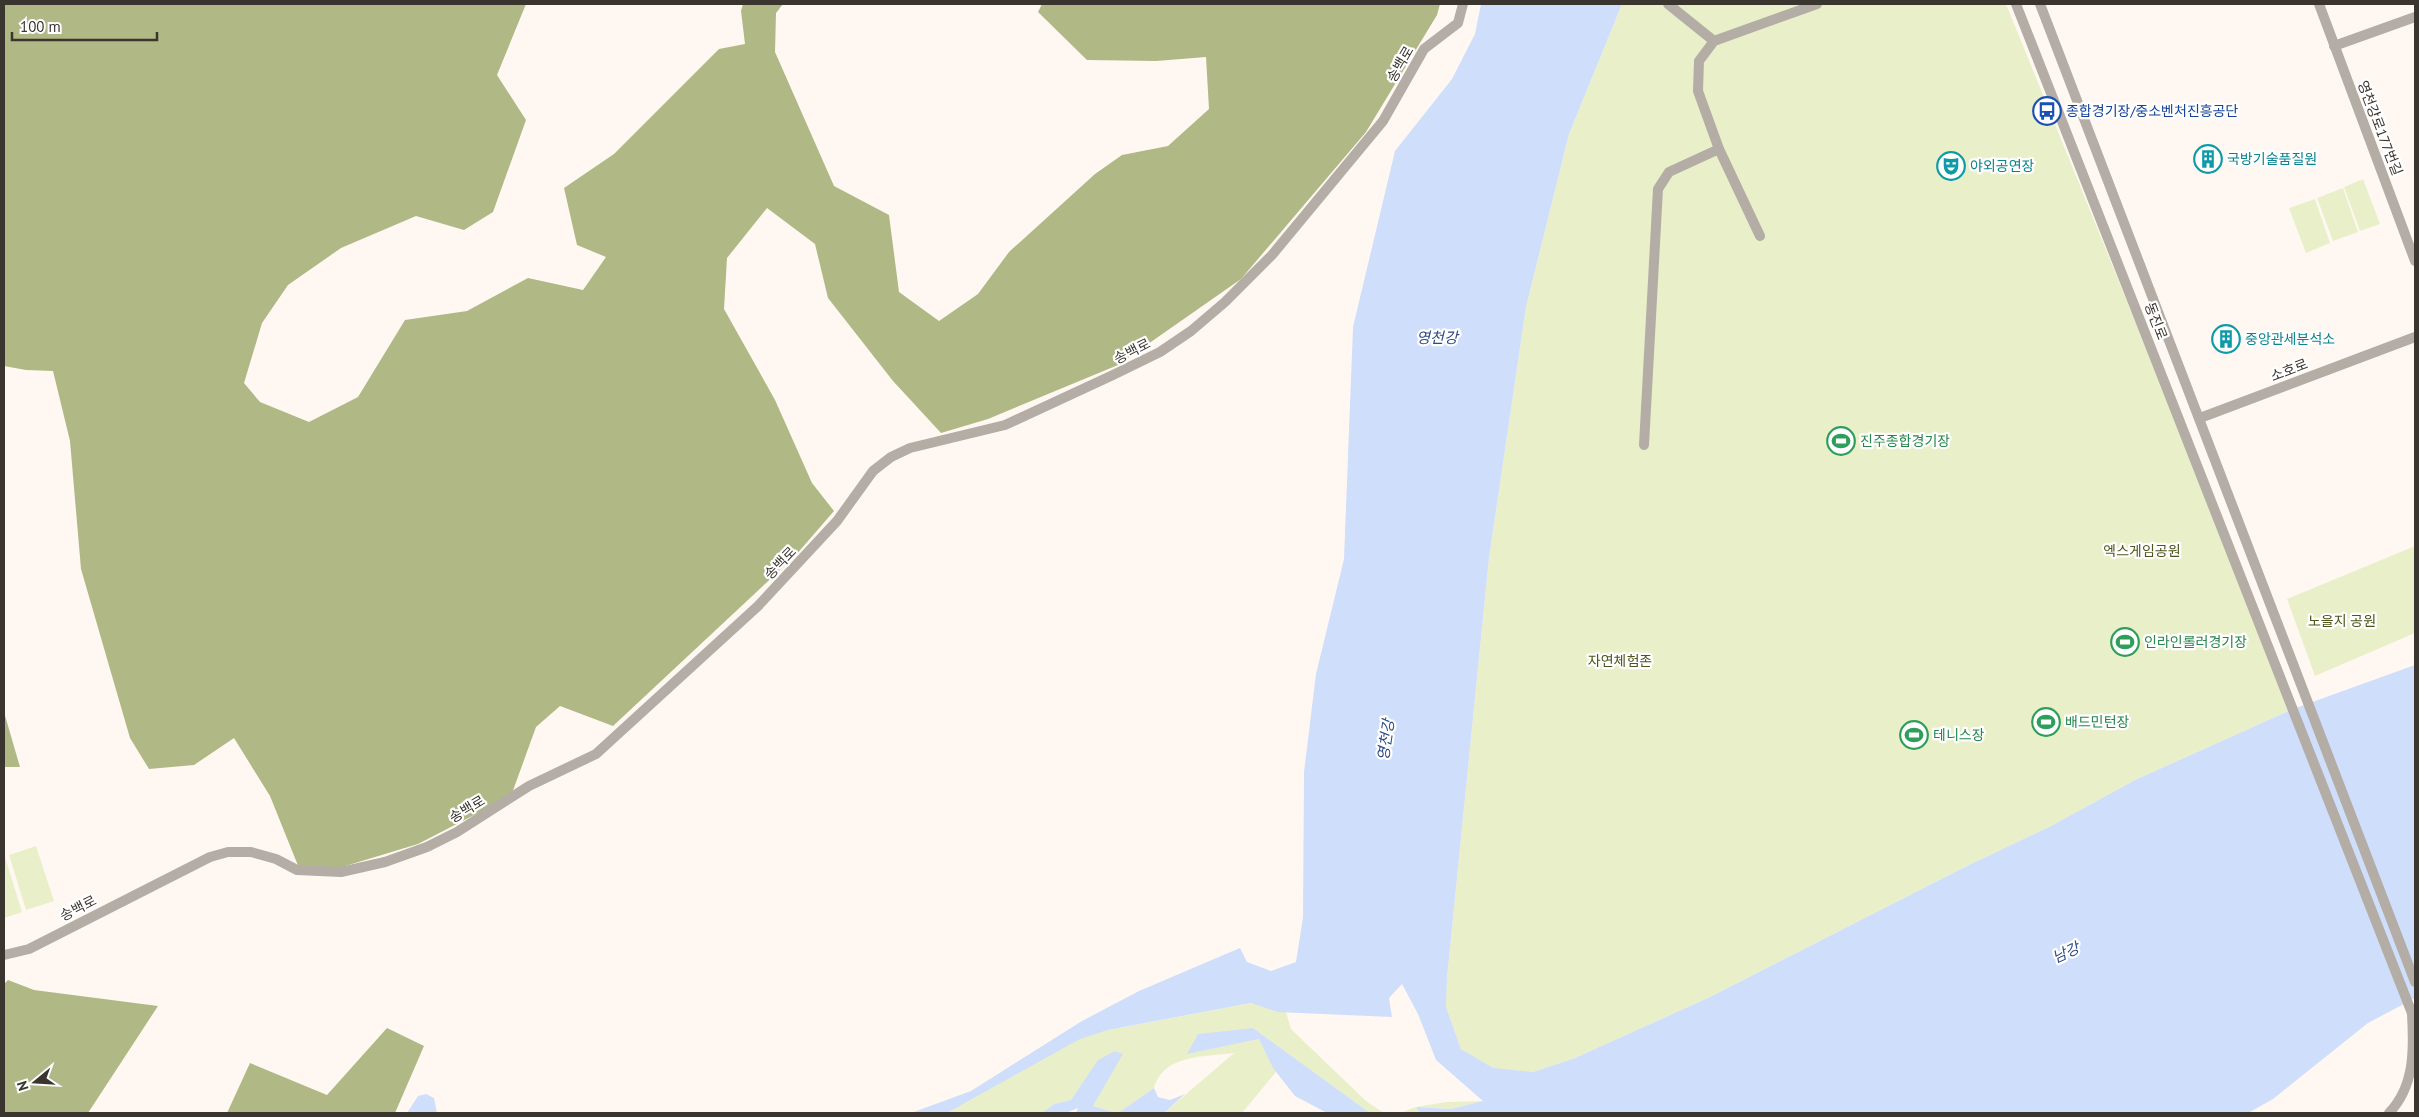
<svg xmlns="http://www.w3.org/2000/svg" width="2419" height="1117" font-family="'PT Sans','Noto Sans KR',sans-serif">
  <style>
    .green { fill: #e9f0c9 }
    .forest { fill: #b0b885 }
    .water { fill: #cfdefa }
    .lines { fill: none; stroke-linecap: round; stroke-linejoin: round }
    .minor { stroke: #b4ada6; stroke-width: 10 }
    .labels { text-anchor: middle; stroke-width: 4.5; stroke-linejoin: round; paint-order: stroke }
    .street-label { font-size: 14px; fill: #3b352f; stroke: #fff }
    .transit-label { font-size: 14px; fill: #164399; stroke: #fff; text-anchor: start }
    .culture-label { font-size: 14px; fill: #0d838f; stroke: #fff; text-anchor: start }
    .leisure-label { font-size: 14px; fill: #27864d; stroke: #fff; text-anchor: start }
    .park-label { font-size: 14px; fill: #4f551b; stroke: #fff }
    .water-label { font-size: 15px; font-style: italic; fill: #2d4a83; stroke: #fff }
  </style>
  <rect width="100%" height="100%" fill="#fff8f2"/>
  <path class="green" d="M 1622,4 L 2006,4 L 2293,709 L 2135,780 L 2051,826 L 1967,866 L 1710,997 L 1575,1058 L 1533,1072 L 1493,1069 L 1461,1049 L 1446,1007 L 1447,978 L 1489,558 L 1526,307 L 1569,134 Z
    M 2363,179 L 2380,224 L 2360,231 L 2344,187 Z
    M 2343,188 L 2358,232 L 2333,241 L 2317,198 Z
    M 2315,199 L 2330,243 L 2306,253 L 2289,208 Z
    M 2415,546 L 2415,633 L 2315,676 L 2287,599 Z
    M 36,846 L 54,901 L 26,910 L 9,855 Z
    M 5,857 L 22,912 L 4,918 L 4,858 Z
    M 1252,1003 L 1277,1012 L 1286,1012 L 1291,1029 L 1366,1101 L 1384,1113 L 1370,1113 L 1253,1028 L 1187,1053 L 1259,1039 L 1276,1072 L 1242,1113 L 1164,1113 L 1234,1053 C 1205,1057 1163,1054 1154,1088 L 1118,1113 L 1093,1106 L 1122,1054 L 1115,1051 L 1084,1082 L 1071,1100 L 1054,1104 L 1042,1113 L 947,1113 L 1080,1038 L 1108,1030 Z
    M 1484,1101 L 1451,1109 L 1416,1107 L 1420,1113 L 1400,1113 L 1416,1107 L 1446,1102 Z"/>
  <path class="forest" d="M 4,4 L 526,4 L 497,75 L 526,120 L 493,212 L 464,230 L 416,216 L 341,248 L 288,285 L 262,323 L 244,383 L 260,402 L 309,422 L 358,397 L 405,320 L 467,311 L 528,278 L 583,290 L 606,257 L 577,245 L 564,188 L 614,154 L 719,49 L 745,44 L 741,11 L 743,4 L 783,4 L 776,13 L 775,52 L 834,186 L 889,215 L 899,292 L 939,321 L 978,294 L 1009,252 L 1095,174 L 1122,155 L 1168,146 L 1209,109 L 1206,57 L 1156,61 L 1087,60 L 1038,12 L 1042,4 L 1440,4 L 1437,15 L 1366,132 L 1241,279 L 1118,365 L 988,419 L 941,433 L 893,381 L 828,298 L 815,244 L 767,208 L 727,258 L 724,309 L 775,400 L 812,483 L 834,511 L 795,556 L 613,726 L 560,706 L 536,727 L 511,796 L 418,844 L 332,870 L 299,868 L 270,796 L 234,738 L 194,765 L 149,769 L 130,738 L 81,569 L 70,441 L 53,371 L 26,370 L 4,366 Z
    M 4,712 L 20,767 L 4,767 Z
    M 8,980 L 34,990 L 158,1006 L 88,1113 L 4,1113 L 4,984 Z
    M 387,1028 L 424,1046 L 395,1113 L 227,1113 L 250,1063 L 327,1095 Z"/>
  <path class="water" d="M 1481,4 L 1622,4 L 1569,134 L 1526,307 L 1489,558 L 1447,978 L 1446,1007 L 1461,1049 L 1493,1068 L 1533,1072 L 1575,1058 L 1710,997 L 1967,866 L 2051,826 L 2135,780 L 2293,709 L 2415,665 L 2415,998 L 2368,1023 L 2273,1099 L 2248,1113 L 1420,1113 L 1416,1107 L 1451,1109 L 1483,1101 L 1436,1060 L 1418,1014 L 1402,984 L 1389,998 L 1392,1017 L 1277,1012 L 1251,1003 L 1108,1030 L 1080,1039 L 947,1113 L 911,1113 L 971,1091 L 1082,1021 L 1139,991 L 1240,948 L 1247,962 L 1271,971 L 1296,962 L 1303,917 L 1304,772 L 1316,674 L 1344,559 L 1353,327 L 1395,151 L 1452,79 L 1475,34 Z
    M 1253,1028 L 1370,1113 L 1327,1113 L 1295,1096 L 1273,1068 L 1259,1039 L 1187,1054 L 1198,1034 Z
    M 1115,1051 L 1123,1054 L 1093,1106 L 1117,1113 L 1076,1113 L 1078,1108 L 1066,1113 L 1042,1113 L 1054,1104 L 1071,1100 L 1098,1060 Z
    M 1154,1088 L 1158,1097 L 1170,1100 L 1185,1094 L 1164,1113 L 1118,1113 Z
    M 426,1094 L 434,1098 L 437,1113 L 407,1113 L 418,1096 Z"/>
  <g class="lines">
    <path class="minor" d="M 1668,4 L 1714,41
      M 2016,4 L 2415,1021
      M 2040,4 L 2415,982
      M 2319,4 L 2415,261
      M 2334,46 L 2415,17
      M 1760,236 L 1719,149 L 1698,91 L 1699,61 L 1714,41 L 1817,4
      M 2200,418 L 2415,337
      M 1644,445 L 1658,189 L 1669,172 L 1719,149
      M 4,955 L 29,949 L 210,857 L 228,852 L 251,852 L 276,859 L 297,870 L 341,872 L 385,862 L 427,847 L 457,832 L 529,786 L 596,754 L 758,606 L 837,521 L 873,471 L 891,457 L 910,448 L 1005,425 L 1113,375 L 1160,352 L 1191,331 L 1225,302 L 1272,255 L 1383,121 L 1424,49 L 1458,23 L 1463,4
      M 2389,1113 C 2415,1086 2414,1049 2412,1014"/>
  </g>
  <defs>
    <symbol id="bus-ring" viewBox="-11 -11 22 22"><circle r="9.5" fill="#fff" stroke="#1a4fb4" stroke-width="1.5"/><path d="M-5-6H5V4H4V6H2V4H-2V6H-4V4H-5ZM-3.5-4V0h7V-4ZM-3.5 1.2v1.5H-2V1.2ZM2 1.2v1.5H3.5V1.2Z" fill="#1a4fb4"/></symbol>
    <symbol id="building-ring" viewBox="-11 -11 22 22"><circle r="9.5" fill="#fff" stroke="#0f9aa8" stroke-width="1.5"/><path d="M-4-6H4V6H1V3H-1V6H-4ZM-2.5-4.3h1.7v1.8h-1.7ZM.8-4.3h1.7v1.8H.8ZM-2.5-1h1.7V.8h-1.7ZM.8-1h1.7V.8H.8Z" fill="#0f9aa8"/></symbol>
    <symbol id="theatre-ring" viewBox="-11 -11 22 22"><circle r="9.5" fill="#fff" stroke="#0f9aa8" stroke-width="1.5"/><path d="M-5-5.5Q0-4 5-5.5V0Q5 5 0 6Q-5 5-5 0ZM-3.3-2.5H-1v1.5H-3.3ZM1-2.5H3.3v1.5H1ZM-2.8 1Q0 5.5 2.8 1Z" fill="#0f9aa8"/></symbol>
    <symbol id="stadium-ring" viewBox="-11 -11 22 22"><circle r="9.5" fill="#fff" stroke="#2e9e5b" stroke-width="1.5"/><path d="M0-5a6.5 5 0 1 0 0 10a6.5 5 0 1 0 0-10ZM-3.5-1.8h7v3.6h-7Z" fill="#2e9e5b"/></symbol>
  </defs>
  <g fill-rule="evenodd">
    <use href="#bus-ring" x="2031" y="95" width="32" height="32"/>
    <use href="#building-ring" x="2192" y="143" width="32" height="32"/>
    <use href="#theatre-ring" x="1935" y="150" width="32" height="32"/>
    <use href="#building-ring" x="2210" y="323" width="32" height="32"/>
    <use href="#stadium-ring" x="1825" y="425" width="32" height="32"/>
    <use href="#stadium-ring" x="2109" y="626" width="32" height="32"/>
    <use href="#stadium-ring" x="2030" y="706" width="32" height="32"/>
    <use href="#stadium-ring" x="1898" y="719" width="32" height="32"/>
  </g>
  <g class="labels">
    <g class="street-label">
      <text transform="translate(1400 64) rotate(-60)" y="5">송백로</text>
      <text transform="translate(2380 128) rotate(69)" y="5">영천강로177번길</text>
      <text transform="translate(2156 321) rotate(69)" y="5">동진로</text>
      <text transform="translate(1132 351) rotate(-27)" y="5">송백로</text>
      <text transform="translate(2289 370) rotate(-21)" y="5">소호로</text>
      <text transform="translate(780 563) rotate(-46)" y="5">송백로</text>
      <text transform="translate(467 809) rotate(-31)" y="5">송백로</text>
      <text transform="translate(78 908) rotate(-27)" y="5">송백로</text>
    </g>
    <g class="transit-label">
      <text x="2066" y="116">종합경기장/중소벤처진흥공단</text>
    </g>
    <g class="culture-label">
      <text x="2227" y="164">국방기술품질원</text>
      <text x="1970" y="171">야외공연장</text>
      <text x="2245" y="344">중앙관세분석소</text>
    </g>
    <g class="leisure-label">
      <text x="1860" y="446">진주종합경기장</text>
      <text x="2144" y="647">인라인롤러경기장</text>
      <text x="2065" y="727">배드민턴장</text>
      <text x="1933" y="740">테니스장</text>
    </g>
    <g class="park-label">
      <text x="2142" y="556">엑스게임공원</text>
      <text x="2342" y="626">노을지 공원</text>
      <text x="1620" y="666">자연체험존</text>
    </g>
    <g class="water-label">
      <text x="1437" y="343">영천강</text>
      <text transform="translate(1386 740) rotate(-82)" y="5">영천강</text>
      <text transform="translate(2066 953) rotate(-25)" y="5">남강</text>
    </g>
  </g>
  <rect width="2419" height="1117" fill="none" stroke="#3b352f" stroke-width="10"/>
  <g transform="translate(35 1082) rotate(252)" stroke="#ffffff" stroke-width="4" paint-order="stroke">
  <path d="M0-4L9 19L0 12L-9 19Z" fill="#3b352f"/>
  <text y="-8" font-size="14" font-weight="bold" text-anchor="middle" fill="#3b352f">N</text>
  </g>
  <path d="M12 32v8h145v-8" fill="none" stroke="#3b352f" stroke-width="2.5"/>
  <text x="20" y="32" font-size="15" fill="#3b352f" stroke="#ffffff" stroke-width="4" paint-order="stroke">100 m</text>
</svg>
